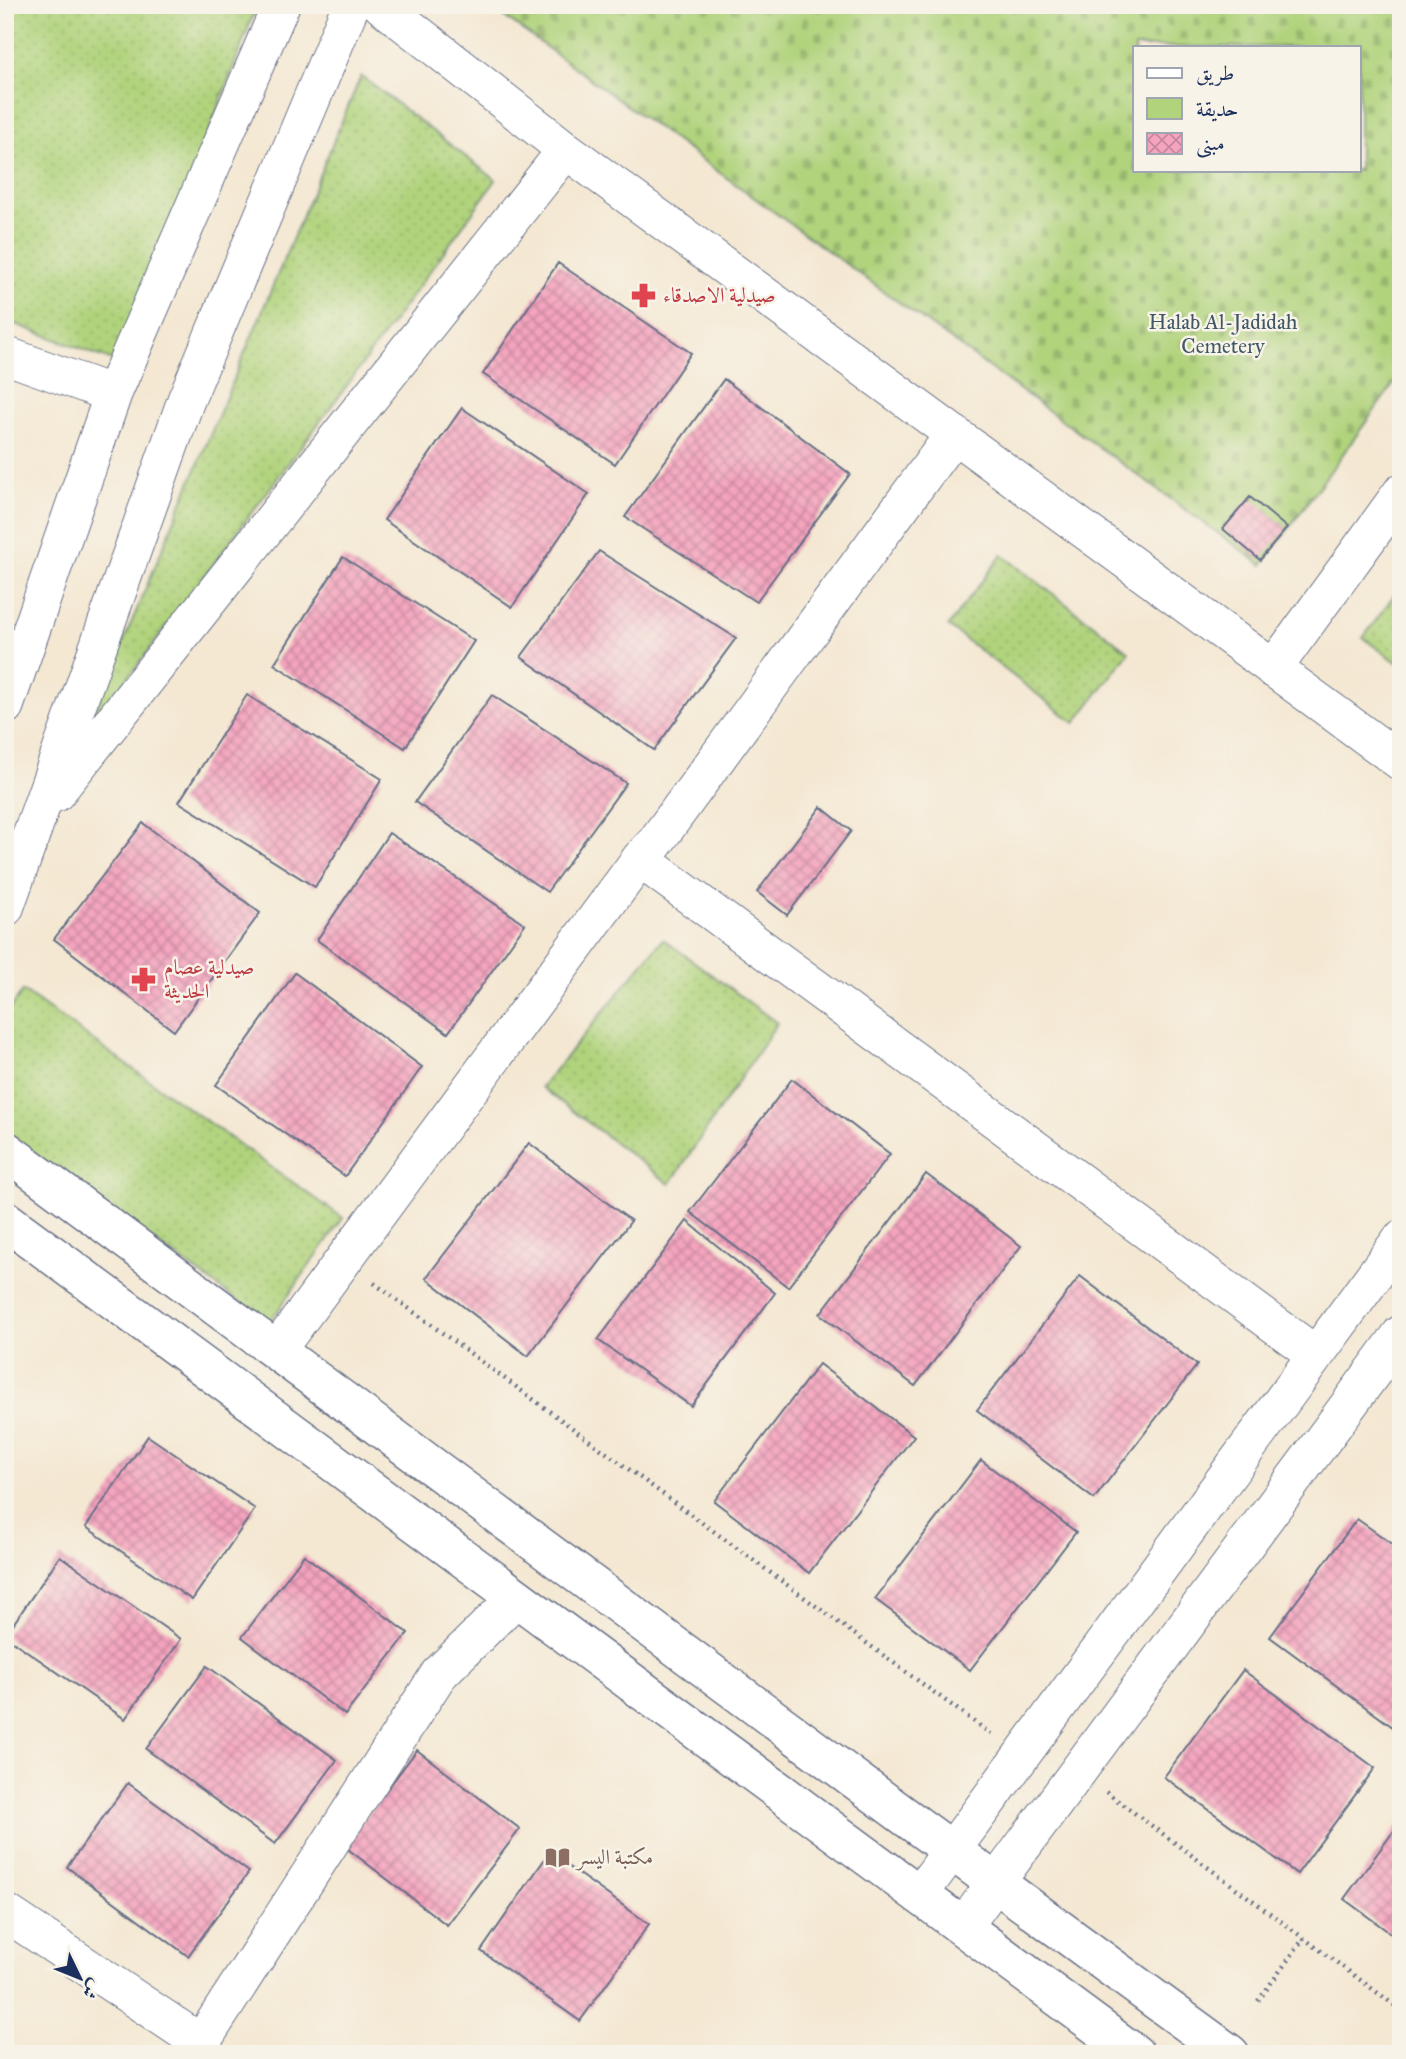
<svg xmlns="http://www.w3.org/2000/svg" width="1406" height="2059" font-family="'IM FELL Great Primer',Amiri,serif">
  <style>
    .green { fill: url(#green-dots); stroke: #66816d; stroke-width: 2 }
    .cemetery { fill: url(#cemetery-stones); stroke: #66816d; stroke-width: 2; fill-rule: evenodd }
    .building { fill: url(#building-cross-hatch) }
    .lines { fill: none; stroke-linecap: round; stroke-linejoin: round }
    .minor-casing { stroke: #677087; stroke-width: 39 }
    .tertiary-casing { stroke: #677087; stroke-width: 41 }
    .path { stroke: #677087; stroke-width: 4.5; stroke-dasharray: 2 5; stroke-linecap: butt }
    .minor { stroke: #fff; stroke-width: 37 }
    .tertiary { stroke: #fff; stroke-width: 38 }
    .labels { text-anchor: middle; stroke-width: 5; stroke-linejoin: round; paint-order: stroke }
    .health-label { font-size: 21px; fill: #be3a42; stroke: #f7f3e8; text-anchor: start }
    .park-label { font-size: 21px; fill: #405866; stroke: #f7f3e8 }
    .education-label { font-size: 21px; fill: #785e54; stroke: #f7f3e8; text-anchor: start }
  </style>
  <defs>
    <pattern id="green-dots" width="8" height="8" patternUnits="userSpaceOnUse" patternTransform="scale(1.75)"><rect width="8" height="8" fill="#b0d37c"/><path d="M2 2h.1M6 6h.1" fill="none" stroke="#97b56e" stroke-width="1.8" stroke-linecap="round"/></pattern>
    <pattern id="cemetery-stones" width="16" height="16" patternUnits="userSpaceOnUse" patternTransform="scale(1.75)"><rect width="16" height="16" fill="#b0d37c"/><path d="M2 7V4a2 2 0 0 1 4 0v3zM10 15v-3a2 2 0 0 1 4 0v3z" fill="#97b56e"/></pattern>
    <pattern id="building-cross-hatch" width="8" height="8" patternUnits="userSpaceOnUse" patternTransform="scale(1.75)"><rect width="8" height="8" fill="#f5a4be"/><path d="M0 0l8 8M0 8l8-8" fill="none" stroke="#c6869e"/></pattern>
  </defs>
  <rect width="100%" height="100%" fill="#f7f3e8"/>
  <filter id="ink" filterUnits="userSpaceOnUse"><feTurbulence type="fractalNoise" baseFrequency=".0143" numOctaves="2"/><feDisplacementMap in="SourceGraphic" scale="14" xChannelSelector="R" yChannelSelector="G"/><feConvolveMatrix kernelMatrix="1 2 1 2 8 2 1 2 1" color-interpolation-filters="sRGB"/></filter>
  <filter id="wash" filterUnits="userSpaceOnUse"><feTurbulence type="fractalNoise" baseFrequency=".00686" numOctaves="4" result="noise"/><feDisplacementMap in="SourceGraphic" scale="28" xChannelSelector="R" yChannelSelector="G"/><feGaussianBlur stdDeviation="1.57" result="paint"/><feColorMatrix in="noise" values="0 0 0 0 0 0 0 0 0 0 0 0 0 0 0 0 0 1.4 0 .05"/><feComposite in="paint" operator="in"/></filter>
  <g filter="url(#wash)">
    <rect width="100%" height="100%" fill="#f4e8d3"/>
    <path class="green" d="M 5,5 L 257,5 L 121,364 L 5,320 Z
      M 361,76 L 496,180 L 345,388 L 83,738 Z
      M 1002,555 L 1129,652 L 1075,723 L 948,626 Z
      M 1401,586 L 1401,665 L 1363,638 Z
      M 663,939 L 777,1023 L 670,1184 L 541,1087 Z
      M 23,991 L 343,1218 L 269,1323 L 5,1135 L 5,1016 Z"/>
    <path class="cemetery" d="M 488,5 L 1401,5 L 1401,374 L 1262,565 ZM 1135,47 L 1359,47 L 1359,170 L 1135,170 Z"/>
    <g id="blocks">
      <path class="building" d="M 558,263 L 691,353 L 615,464 L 483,374 Z
        M 724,379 L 850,474 L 756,602 L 625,517 Z
        M 462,408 L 589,494 L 512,607 L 384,520 Z
        M 1250,497 L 1287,528 L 1260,560 L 1223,529 Z
        M 599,551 L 736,638 L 654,750 L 521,657 Z
        M 343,557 L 474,641 L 405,748 L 274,664 Z
        M 247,695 L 382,779 L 315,887 L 179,802 Z
        M 492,695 L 626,783 L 547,892 L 415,802 Z
        M 821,807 L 851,831 L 787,915 L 757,892 Z
        M 143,823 L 260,913 L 174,1031 L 54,939 Z
        M 389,833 L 525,924 L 448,1033 L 317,940 Z
        M 295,973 L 422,1067 L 345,1176 L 216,1085 Z
        M 792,1079 L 890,1154 L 788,1287 L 690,1212 Z
        M 529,1143 L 631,1221 L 528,1356 L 426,1278 Z
        M 926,1174 L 1021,1246 L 915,1386 L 820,1314 Z
        M 687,1221 L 775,1293 L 691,1406 L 598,1340 Z
        M 1080,1276 L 1197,1365 L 1094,1499 L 977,1410 Z
        M 819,1364 L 914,1436 L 809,1573 L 714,1501 Z
        M 148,1436 L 255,1509 L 192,1600 L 86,1527 Z
        M 981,1460 L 1076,1532 L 970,1670 L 875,1599 Z
        M 1357,1519 L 1401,1550 L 1401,1733 L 1270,1637 Z
        M 304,1555 L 408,1633 L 345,1715 L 242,1637 Z
        M 60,1556 L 181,1639 L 125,1719 L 5,1636 Z
        M 207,1666 L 337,1760 L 275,1844 L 146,1749 Z
        M 1243,1670 L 1375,1768 L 1297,1874 L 1164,1777 Z
        M 417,1750 L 520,1829 L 447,1925 L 344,1846 Z
        M 128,1783 L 249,1872 L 188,1956 L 67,1867 Z
        M 1401,1821 L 1401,1941 L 1344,1899 Z
        M 549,1853 L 649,1924 L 580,2021 L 481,1951 Z"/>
    </g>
  </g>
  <g filter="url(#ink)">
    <use href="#blocks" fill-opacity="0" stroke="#677087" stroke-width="2"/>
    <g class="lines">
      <defs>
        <path id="minor" d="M 381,5 L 566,150 L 1401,762
          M 5,355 L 113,394
          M 1273,669 L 1401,493
          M 5,706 L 113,394 L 281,5
          M 56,793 L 566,150
          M 640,859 L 1316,1355
          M 5,908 L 186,400 L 351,5
          M 277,1350 L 640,859 L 655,843 L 954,434
          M 919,1895 L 1401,1239
          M 5,1912 L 201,2043 L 439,1674 L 516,1598
          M 963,1927 L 1401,1334"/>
        <path id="tertiary" d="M 5,1150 L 903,1815 L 1230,2054
          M 5,1220 L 1135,2054"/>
      </defs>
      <use href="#minor" class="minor-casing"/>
      <use href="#tertiary" class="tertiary-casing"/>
      <path class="path" d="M 374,1283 L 991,1734
        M 1106,1792 L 1401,2010
        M 1258,2001 L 1304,1938"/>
      <use href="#minor" class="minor"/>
      <use href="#tertiary" class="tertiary"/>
    </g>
  </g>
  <defs>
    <symbol id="pharmacy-bare" viewBox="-9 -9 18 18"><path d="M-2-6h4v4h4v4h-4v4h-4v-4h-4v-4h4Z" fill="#e0444e" stroke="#f7f3e8" stroke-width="2.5" paint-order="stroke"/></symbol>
    <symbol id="library-bare" viewBox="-9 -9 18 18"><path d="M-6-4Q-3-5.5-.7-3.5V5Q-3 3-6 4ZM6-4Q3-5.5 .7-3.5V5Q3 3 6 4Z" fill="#8d6e63" stroke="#f7f3e8" stroke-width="2.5" paint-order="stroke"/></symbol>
  </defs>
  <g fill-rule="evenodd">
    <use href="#pharmacy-bare" x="626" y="278" width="35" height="35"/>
    <use href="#pharmacy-bare" x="126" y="962" width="35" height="35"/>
    <use href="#library-bare" x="540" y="1840" width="35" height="35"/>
  </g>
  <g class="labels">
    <g class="health-label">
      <text x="663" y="302">صيدلية الاصدقاء</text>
      <text x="164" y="974">صيدلية عصام<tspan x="164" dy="24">الحديثة</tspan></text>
    </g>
    <g class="park-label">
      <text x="1223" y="329">Halab Al-Jadidah<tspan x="1223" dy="24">Cemetery</tspan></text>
    </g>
    <g class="education-label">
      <text x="577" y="1864">مكتبة اليسر</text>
    </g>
  </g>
  <rect width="1406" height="2059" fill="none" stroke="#f7f3e8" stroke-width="28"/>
  <rect x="1133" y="46" width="228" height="126" fill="#f7f3e8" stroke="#9fa5b1" stroke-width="2"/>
  <rect x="1147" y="68" width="35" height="10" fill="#ffffff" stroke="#9fa5b1" stroke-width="2"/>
  <text x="1196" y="80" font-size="21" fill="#1b2f5e">طريق</text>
  <rect x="1147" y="98" width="35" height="21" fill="#b0d37c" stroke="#9fa5b1" stroke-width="2"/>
  <text x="1196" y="116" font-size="21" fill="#1b2f5e">حديقة</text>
  <rect x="1147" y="133" width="35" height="21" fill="url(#building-cross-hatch)" stroke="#9fa5b1" stroke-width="2"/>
  <text x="1196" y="150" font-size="21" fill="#1b2f5e">مبنى</text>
  <g transform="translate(80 1978) rotate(133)" stroke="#f7f3e8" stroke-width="5" paint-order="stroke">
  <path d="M0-5L12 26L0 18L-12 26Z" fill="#1b2f5e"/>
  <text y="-10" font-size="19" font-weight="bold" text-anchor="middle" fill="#1b2f5e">ش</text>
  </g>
</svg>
